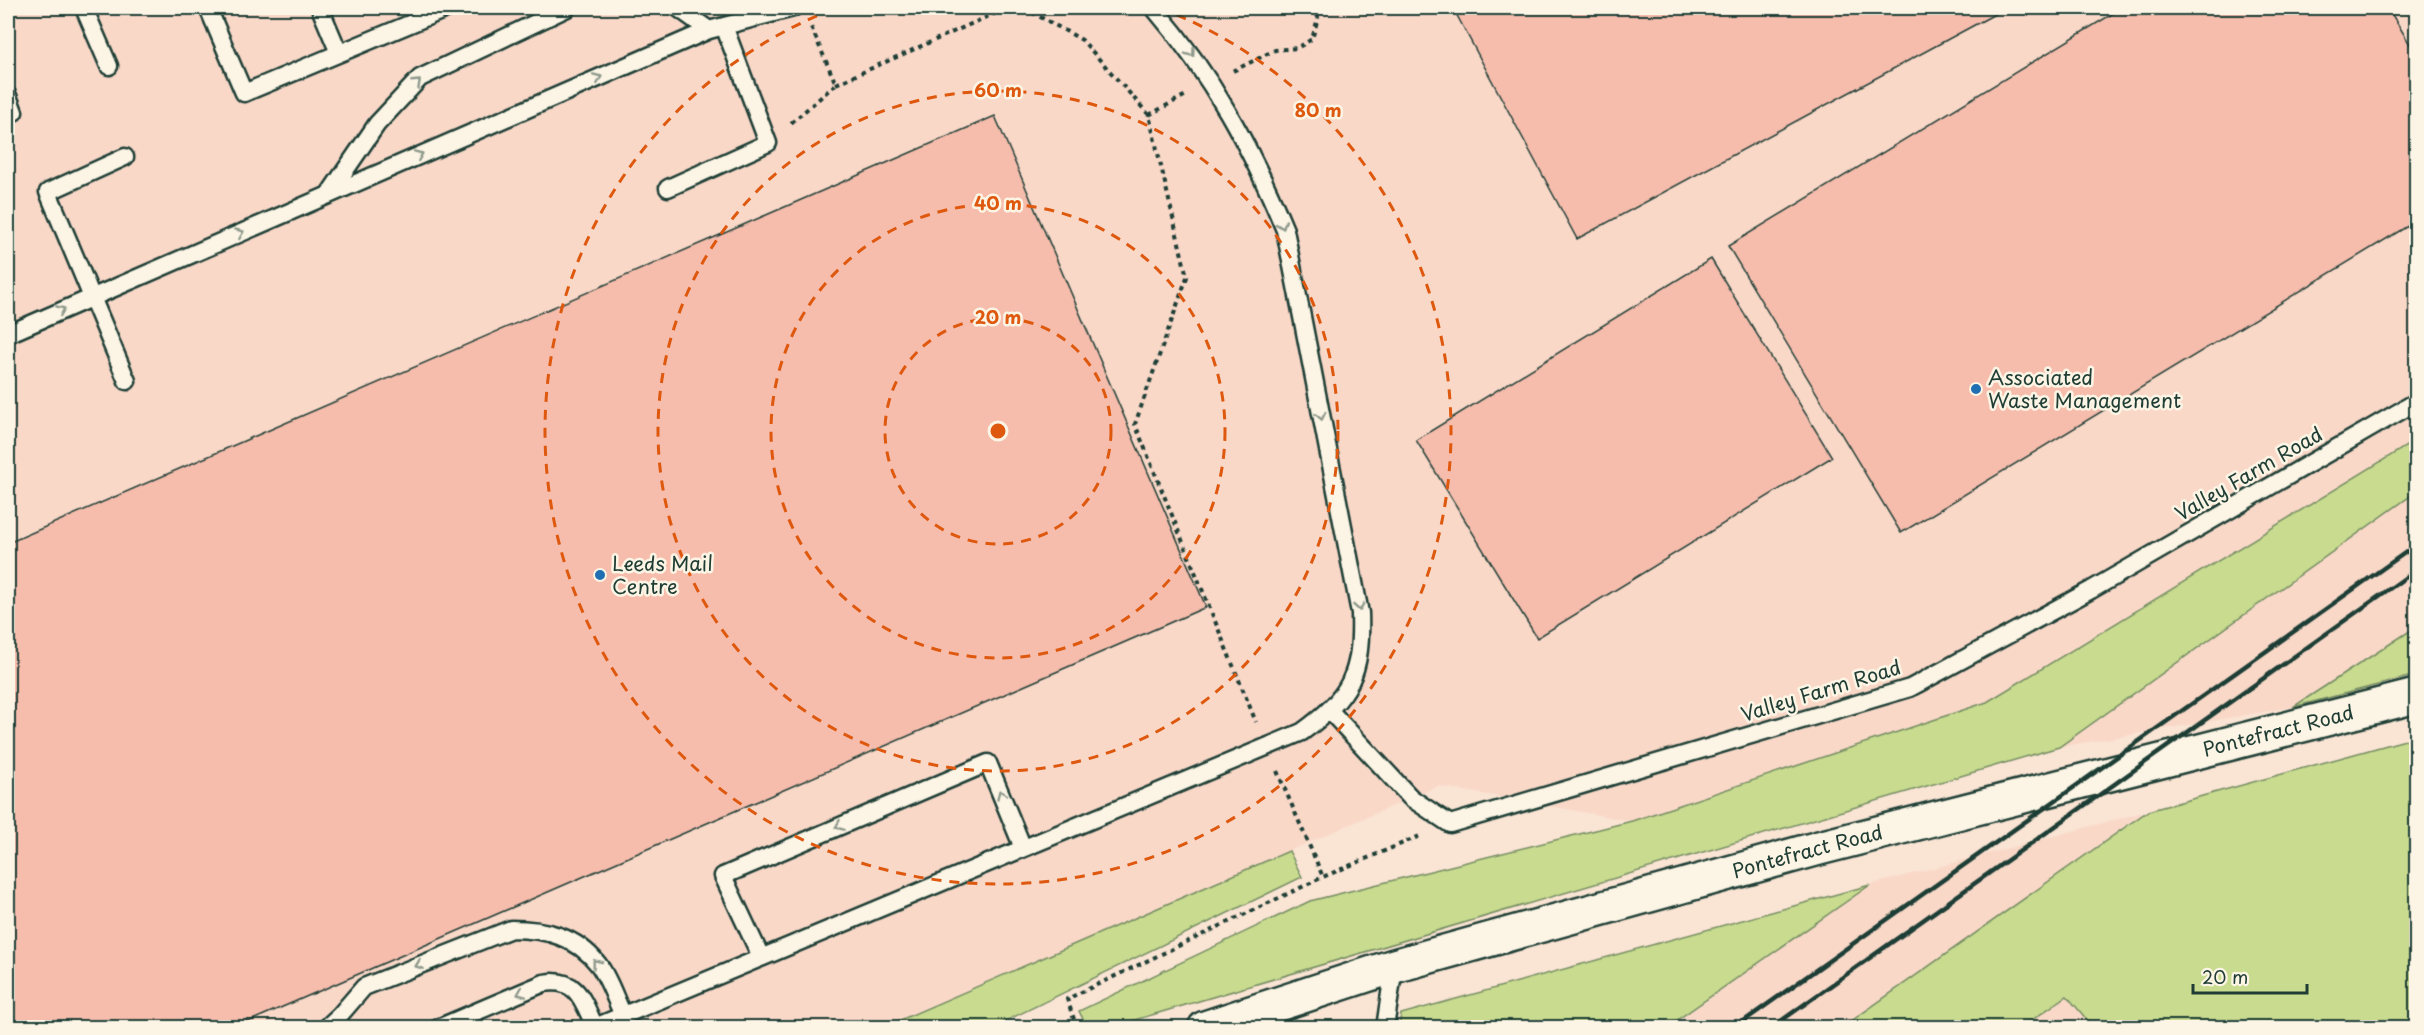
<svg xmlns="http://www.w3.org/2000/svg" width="2424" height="1035" font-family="'Playpen Sans',sans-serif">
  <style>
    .built { fill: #f9d8c8 }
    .green { fill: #c8db8f; stroke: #748c62; stroke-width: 1.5 }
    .building { fill: #f6bdad; stroke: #1f3d34; stroke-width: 1.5 }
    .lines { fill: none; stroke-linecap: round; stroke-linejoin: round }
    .lane-casing { stroke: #1f3d34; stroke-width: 21 }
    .secondary-casing { stroke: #1f3d34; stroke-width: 38 }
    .path { stroke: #1f3d34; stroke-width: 4; stroke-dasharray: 4.5 4.5; stroke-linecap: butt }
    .lane { stroke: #fcf5e5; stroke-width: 16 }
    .secondary { stroke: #fcf5e5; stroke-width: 33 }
    .rail { stroke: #1f3d34; stroke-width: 4.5 }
    .oneway { stroke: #8e998c }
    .ring { fill: none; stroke: #de580e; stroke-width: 3; stroke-dasharray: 10 8 }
    .poi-dot { fill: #1f6fb2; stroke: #fcf5e5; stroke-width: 2 }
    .labels { text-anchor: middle; stroke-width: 5; stroke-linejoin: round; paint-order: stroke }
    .poi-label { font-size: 20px; fill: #1f3d34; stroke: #fcf5e5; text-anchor: start }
    .street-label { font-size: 20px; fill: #1f3d34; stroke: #fcf5e5 }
    .centre { fill: #de580e; stroke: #fcf5e5; stroke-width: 3 }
    .ring-label { font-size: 18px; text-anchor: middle; font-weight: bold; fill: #de580e; stroke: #fcf5e5; stroke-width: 5; stroke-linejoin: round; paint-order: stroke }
  </style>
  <rect width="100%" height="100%" fill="#fae4d4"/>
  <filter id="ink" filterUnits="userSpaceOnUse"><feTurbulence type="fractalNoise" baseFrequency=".0167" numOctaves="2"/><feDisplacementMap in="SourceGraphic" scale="12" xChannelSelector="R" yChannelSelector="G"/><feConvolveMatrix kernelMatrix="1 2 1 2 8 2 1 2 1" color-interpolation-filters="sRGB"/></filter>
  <g filter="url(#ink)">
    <path class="built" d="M 8,8 L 2416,8 L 2416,440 L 1987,702 L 1632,821 L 1438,786 L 884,1027 L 8,1027 Z
      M 2416,492 L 2416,627 L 2293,707 L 2059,747 Z
      M 2148,811 L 1843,1027 L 1667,1028 L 1870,885 Z
      M 2067,996 L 2093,1027 L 2022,1028 Z"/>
    <path class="green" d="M 2416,440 L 2416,492 L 2059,747 L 1111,1027 L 1087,1027 L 1079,1011 L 1310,901 L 1632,821 L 1987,702 Z
      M 2416,627 L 2416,675 L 2293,707 Z
      M 2416,737 L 2416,1027 L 2093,1027 L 2067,996 L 2022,1027 L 1843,1027 L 2148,811 Z
      M 1289,851 L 1302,877 L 993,1027 L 884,1027 Z
      M 1870,885 L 1667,1027 L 1399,1027 L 1401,1014 Z"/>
    <path class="building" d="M 1453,8 L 2006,8 L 1577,239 Z
      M 2122,8 L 2388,8 L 2416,54 L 2416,221 L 1901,533 L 1728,246 Z
      M 995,116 L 1206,607 L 234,1028 L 8,1028 L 8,543 Z
      M 1711,259 L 1832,457 L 1537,638 L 1416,440 Z"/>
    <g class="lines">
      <defs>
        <path id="lane" d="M 84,8 L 109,66
          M 208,8 L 244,93 L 448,8
          M 320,8 L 339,53
          M 678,8 L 709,30
          M 8,96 L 14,112
          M 125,157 L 48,192 L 127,381
          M 668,188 L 768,143 L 724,26
          M 329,194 L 377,124 L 420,78 L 567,8
          M 8,334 L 709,30 L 793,8
          M 1330,711 L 1411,798 L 1450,824 L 1910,688 L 2091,590 L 2416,402
          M 761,957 L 723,876 L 988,763 L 1023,848
          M 326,1028 L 339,1016 L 364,987 L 511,929 C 545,929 576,936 598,964 C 609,978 615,999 623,1015
          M 438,1028 L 544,983 C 578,977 583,1002 595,1027
          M 593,1028 L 1302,732 C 1351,696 1362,674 1360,613 L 1285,230 C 1250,146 1213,77 1154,8
          M 1385,1028 L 1394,966"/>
        <g id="secondary">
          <path id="s1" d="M 1205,1028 L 1394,966 L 1819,848 L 2416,696"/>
        </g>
      </defs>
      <use href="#lane" class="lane-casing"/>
      <use href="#secondary" class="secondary-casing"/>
      <path class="path" d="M 1024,8 L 1082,40 L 1149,115 L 1187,277 L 1135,424 L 1256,722
        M 1233,71 L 1275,50 L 1297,48 L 1312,39 L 1318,18 L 1316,8
        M 836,84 L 1007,8
        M 1149,115 L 1186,95
        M 791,123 L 836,84 L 811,27
        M 1277,771 L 1323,877
        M 1077,1028 L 1067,999 L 1323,877 L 1420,836"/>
      <use href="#lane" class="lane"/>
      <use href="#secondary" class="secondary"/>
      <path class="rail" d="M 1734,1028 L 2416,545
        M 1771,1028 L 2416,570"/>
    </g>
    <defs><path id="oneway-chevron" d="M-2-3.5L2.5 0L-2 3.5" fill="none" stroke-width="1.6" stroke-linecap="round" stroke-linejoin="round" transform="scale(1.5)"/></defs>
    <g class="oneway">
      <use href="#oneway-chevron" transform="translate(1191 53) rotate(55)"/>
      <use href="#oneway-chevron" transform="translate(598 78) rotate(-23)"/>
      <use href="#oneway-chevron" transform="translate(417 83) rotate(-43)"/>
      <use href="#oneway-chevron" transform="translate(419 155) rotate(-23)"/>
      <use href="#oneway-chevron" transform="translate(1282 225) rotate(70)"/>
      <use href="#oneway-chevron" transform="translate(240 233) rotate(-23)"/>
      <use href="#oneway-chevron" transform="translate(61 310) rotate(-23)"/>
      <use href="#oneway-chevron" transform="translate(1321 416) rotate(79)"/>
      <use href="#oneway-chevron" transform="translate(1359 607) rotate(81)"/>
      <use href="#oneway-chevron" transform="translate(1001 794) rotate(-113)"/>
      <use href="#oneway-chevron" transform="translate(839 826) rotate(157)"/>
      <use href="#oneway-chevron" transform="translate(596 963) rotate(-128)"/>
      <use href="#oneway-chevron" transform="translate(419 965) rotate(159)"/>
      <use href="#oneway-chevron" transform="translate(521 993) rotate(157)"/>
    </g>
  </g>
  <g class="ring">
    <circle cx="998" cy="431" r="113"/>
    <circle cx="998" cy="431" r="227"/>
    <circle cx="998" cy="431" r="340"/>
    <path d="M1160 8A453 453 0 1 1 836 8"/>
  </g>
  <g class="poi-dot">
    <circle cx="1976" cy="389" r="6"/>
    <circle cx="600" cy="575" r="6"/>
  </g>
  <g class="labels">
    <g class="poi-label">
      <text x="1988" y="385">Associated<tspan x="1988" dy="23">Waste Management</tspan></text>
      <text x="612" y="571">Leeds Mail<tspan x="612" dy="23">Centre</tspan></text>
    </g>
    <g class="street-label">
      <text transform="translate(2249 474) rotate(-30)" y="7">Valley Farm Road</text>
      <text transform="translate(1821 691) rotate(-17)" y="7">Valley Farm Road</text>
      <text dy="7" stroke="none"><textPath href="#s1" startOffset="1114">Pontefract Road</textPath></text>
      <text dy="7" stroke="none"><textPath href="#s1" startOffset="628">Pontefract Road</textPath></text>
    </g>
  </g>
  <circle cx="998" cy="431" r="9" class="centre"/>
  <g class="ring-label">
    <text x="998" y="97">60 m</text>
    <text x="1318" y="117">80 m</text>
    <text x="998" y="210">40 m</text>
    <text x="998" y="324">20 m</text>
  </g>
  <rect width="2424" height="1035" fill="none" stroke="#fcf5e5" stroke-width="30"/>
  <rect x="15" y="15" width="2394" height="1005" fill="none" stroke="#1f3d34" stroke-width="2" filter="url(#ink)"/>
  <path d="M2193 984v9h114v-9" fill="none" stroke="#1f3d34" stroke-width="3"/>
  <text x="2202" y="984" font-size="18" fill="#1f3d34" stroke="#fcf5e5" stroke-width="4.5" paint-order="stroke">20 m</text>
</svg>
